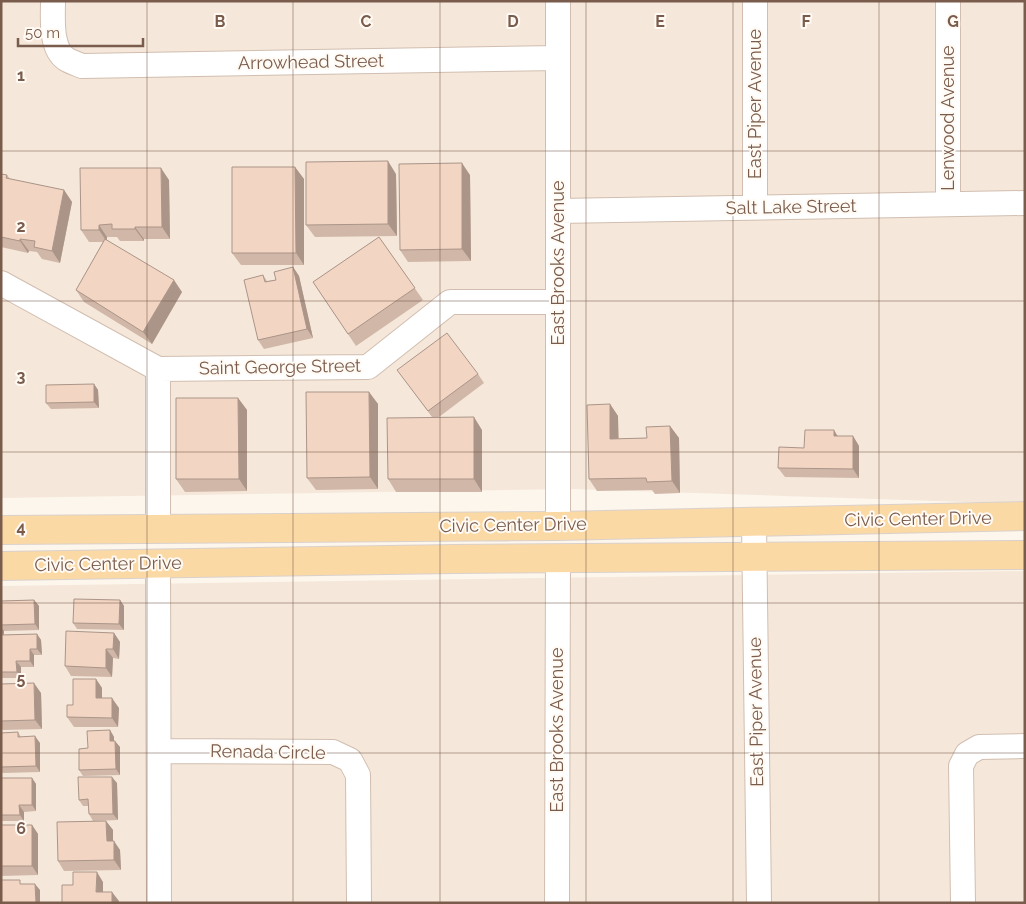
<svg xmlns="http://www.w3.org/2000/svg" width="1026" height="904" font-family="Raleway,sans-serif">
  <style>
    .residential { fill: #f5e8da }
    .lines { fill: none; stroke-linecap: round; stroke-linejoin: round }
    .minor-casing { stroke: #d1beb0; stroke-width: 26 }
    .major-casing { stroke: #dad1cd; stroke-width: 30 }
    .minor { stroke: #fff; stroke-width: 24 }
    .major { stroke: #fbd9a5; stroke-width: 28 }
    .wall { fill: #d1b7a8 }
    .shaded-wall { fill: #aa9588 }
    .building { fill: #f3d5c3; stroke: #aa9588 }
    .grid { fill: none; stroke: #7a5c4d; stroke-width: 1; stroke-opacity: 0.55 }
    .labels { text-anchor: middle; stroke-width: 4; stroke-linejoin: round; paint-order: stroke }
    .street-label { font-size: 18px; fill: #7a5c4d; stroke: #fffaf3 }
    .grid-label { font-size: 16px; text-anchor: middle; font-weight: bold; fill: #7a5c4d; stroke: #fffaf3; stroke-width: 4; stroke-linejoin: round; paint-order: stroke }
  </style>
  <rect width="100%" height="100%" fill="#fdf6ec"/>
  <path class="residential" d="M 1,1 L 1025,1 L 1025,504 L 572,489 L 1,498 Z
    M 1025,571 L 1025,903 L 1,903 L 1,586 Z"/>
  <g class="lines">
    <defs>
      <path id="minor" d="M 53,1 C 53,18 50,48 66,59 C 71,62 77,64 82,66 L 558,58
        M 558,1 L 558,526
        M 948,1 L 948,204
        M 755,207 L 755,1
        M 558,211 L 1025,203
        M 1,283 L 158,369 L 368,367 L 450,302 L 558,302
        M 158,369 L 158,528
        M 754,522 L 759,903
        M 158,562 L 159,903
        M 160,751 L 333,752 L 350,760 L 358,775 L 359,903
        M 557,903 L 558,557
        M 963,903 L 961,766 L 967,754 L 979,747 L 1025,746"/>
      <path id="major" d="M 1,530 L 558,526 L 1025,516
        M 1,566 L 454,559 L 1025,555"/>
    </defs>
    <use href="#minor" class="minor-casing"/>
    <use href="#major" class="major-casing"/>
    <use href="#minor" class="minor"/>
    <use href="#major" class="major"/>
  </g>
  <path class="wall" d="M 295,167 L 304,179 L 304,265 L 241,265 L 232,253 Z
    M 1,174 L 7,175 L 10,179 L 64,190 L 72,202 L 60,263 L 42,259 L 37,252 L 29,251 L 28,253 L 1,247 Z
    M 396,174 L 397,236 L 315,237 L 306,225 Z
    M 470,175 L 471,261 L 408,262 L 400,250 Z
    M 169,180 L 170,239 L 144,239 L 144,241 L 120,241 L 117,237 L 107,237 L 107,240 L 182,292 L 152,344 L 84,302 L 76,290 L 103,242 L 89,242 L 81,230 Z
    M 379,237 L 423,300 L 356,346 L 313,282 Z
    M 293,267 L 299,276 L 313,338 L 264,349 L 258,340 L 263,275 L 267,281 L 276,280 Z
    M 478,374 L 484,383 L 439,417 L 482,430 L 482,492 L 396,492 L 388,479 L 432,417 L 404,379 Z
    M 94,384 L 98,390 L 99,408 L 51,409 L 46,403 Z
    M 369,392 L 378,404 L 378,489 L 316,490 L 307,478 Z
    M 238,398 L 247,410 L 247,491 L 185,492 L 176,479 Z
    M 610,404 L 618,416 L 618,439 L 647,438 L 670,426 L 679,438 L 680,493 L 655,494 L 652,490 L 597,491 L 589,479 Z
    M 838,436 L 853,436 L 859,446 L 859,478 L 785,477 L 778,468 L 804,448 Z
    M 34,600 L 39,606 L 39,630 L 4,631 L 4,635 L 37,634 L 41,640 L 42,655 L 34,655 L 34,667 L 21,667 L 21,678 L 1,678 L 1,601 Z
    M 120,600 L 124,606 L 124,630 L 77,629 L 73,623 Z
    M 114,633 L 120,642 L 119,659 L 113,658 L 112,677 L 71,676 L 65,666 Z
    M 96,679 L 102,688 L 102,698 L 119,708 L 118,727 L 74,727 L 67,717 L 73,705 Z
    M 1,684 L 41,693 L 42,729 L 3,730 L 1,728 Z
    M 110,730 L 114,737 L 114,741 L 120,747 L 120,775 L 83,776 L 79,770 L 88,748 Z
    M 18,732 L 21,737 L 40,743 L 40,772 L 3,773 L 1,771 L 1,733 Z
    M 1,778 L 32,778 L 36,784 L 36,811 L 24,812 L 24,821 L 1,821 Z
    M 117,783 L 118,820 L 93,821 L 89,814 L 88,806 L 83,806 L 79,800 Z
    M 106,821 L 113,830 L 113,841 L 120,850 L 121,870 L 64,871 L 58,861 Z
    M 1,825 L 32,825 L 38,834 L 38,875 L 1,876 Z"/>
  <path class="shaded-wall" d="M 388,161 L 396,174 L 397,236 L 388,224 Z
    M 462,163 L 470,175 L 471,261 L 462,249 Z
    M 295,167 L 304,179 L 304,265 L 296,253 Z
    M 161,168 L 169,180 L 170,239 L 162,227 Z
    M 64,190 L 72,202 L 60,263 L 52,251 Z
    M 99,225 L 107,237 L 107,242 L 99,230 Z
    M 135,227 L 144,239 L 144,241 L 135,229 Z
    M 20,239 L 29,251 L 28,253 L 20,241 Z
    M 293,267 L 299,276 L 313,338 L 307,329 Z
    M 174,280 L 182,292 L 152,344 L 143,332 Z
    M 94,384 L 98,390 L 99,408 L 94,402 Z
    M 369,392 L 378,404 L 378,489 L 370,477 Z
    M 238,398 L 247,410 L 247,491 L 239,479 Z
    M 610,404 L 618,416 L 619,451 L 610,439 Z
    M 474,417 L 482,430 L 482,492 L 474,479 Z
    M 670,426 L 679,438 L 680,493 L 672,481 Z
    M 834,430 L 840,440 L 834,436 Z
    M 853,436 L 859,446 L 859,478 L 853,469 Z
    M 34,600 L 39,606 L 39,630 L 35,624 Z
    M 120,600 L 124,606 L 124,630 L 119,624 Z
    M 1,627 L 4,631 L 4,636 L 1,632 Z
    M 114,633 L 120,642 L 119,659 L 113,649 Z
    M 37,634 L 41,640 L 42,655 L 37,649 Z
    M 30,649 L 34,655 L 34,667 L 30,661 Z
    M 106,649 L 113,658 L 112,677 L 106,668 Z
    M 16,661 L 21,667 L 21,678 L 17,672 Z
    M 96,679 L 102,688 L 102,707 L 96,698 Z
    M 34,683 L 41,693 L 42,729 L 35,720 Z
    M 112,698 L 119,708 L 118,727 L 112,718 Z
    M 110,730 L 114,737 L 114,747 L 110,741 Z
    M 35,736 L 40,743 L 40,772 L 36,766 Z
    M 115,741 L 120,747 L 120,775 L 116,769 Z
    M 112,777 L 117,783 L 118,820 L 113,814 Z
    M 32,778 L 36,784 L 36,811 L 32,805 Z
    M 19,805 L 24,812 L 24,821 L 20,815 Z
    M 106,821 L 113,830 L 113,851 L 107,841 Z
    M 32,825 L 38,834 L 38,875 L 32,866 Z
    M 114,841 L 120,850 L 121,870 L 114,860 Z
    M 97,872 L 103,882 L 103,901 L 96,892 Z
    M 35,884 L 40,890 L 40,903 L 36,903 Z
    M 112,892 L 119,901 L 119,903 L 112,903 Z"/>
  <path class="building" d="M 388,161 L 388,224 L 306,225 L 306,162 Z
    M 462,163 L 462,249 L 400,250 L 399,164 Z
    M 232,167 L 295,167 L 296,253 L 232,253 Z
    M 80,168 L 161,168 L 162,227 L 135,227 L 135,229 L 112,229 L 112,224 L 99,225 L 99,230 L 81,230 Z
    M 1,174 L 7,175 L 6,178 L 64,190 L 52,251 L 34,247 L 35,241 L 20,239 L 20,241 L 1,237 Z
    M 379,237 L 415,288 L 348,334 L 313,282 Z
    M 105,239 L 174,280 L 143,332 L 76,290 Z
    M 293,267 L 307,329 L 258,340 L 244,280 L 263,275 L 265,282 L 276,280 L 274,272 Z
    M 447,333 L 478,374 L 428,411 L 397,370 Z
    M 94,384 L 94,402 L 46,403 L 46,385 Z
    M 306,392 L 369,392 L 370,477 L 307,478 Z
    M 176,398 L 238,398 L 239,479 L 176,479 Z
    M 610,404 L 610,439 L 647,438 L 646,427 L 670,426 L 672,481 L 647,482 L 646,478 L 589,479 L 587,405 Z
    M 474,417 L 474,479 L 388,479 L 387,418 Z
    M 805,430 L 834,430 L 834,436 L 853,436 L 853,469 L 778,468 L 779,447 L 804,448 Z
    M 74,599 L 120,600 L 119,624 L 73,623 Z
    M 34,600 L 35,624 L 1,625 L 1,601 Z
    M 66,631 L 114,633 L 113,649 L 106,649 L 106,668 L 65,666 Z
    M 37,634 L 37,649 L 30,649 L 30,661 L 16,661 L 17,672 L 1,672 L 1,635 Z
    M 73,679 L 96,679 L 96,698 L 112,698 L 112,718 L 67,717 L 67,705 L 73,705 Z
    M 34,683 L 35,720 L 1,721 L 1,684 Z
    M 110,730 L 110,741 L 115,741 L 116,769 L 79,770 L 79,749 L 88,748 L 87,731 Z
    M 18,732 L 18,737 L 35,736 L 36,766 L 1,767 L 1,733 Z
    M 78,777 L 112,777 L 113,814 L 89,814 L 88,799 L 79,800 Z
    M 1,778 L 32,778 L 32,805 L 19,805 L 20,815 L 1,815 Z
    M 106,821 L 107,841 L 114,841 L 114,860 L 58,861 L 57,822 Z
    M 1,825 L 32,825 L 32,866 L 1,866 Z
    M 73,872 L 97,872 L 96,892 L 112,892 L 112,903 L 62,903 L 62,885 L 73,885 Z
    M 1,880 L 20,880 L 20,884 L 35,884 L 36,903 L 1,903 Z"/>
  <path class="grid" d="M 147,1 L 147,903M 293,1 L 293,903M 440,1 L 440,903M 586,1 L 586,903M 733,1 L 733,903M 879,1 L 879,903M 1,151 L 1025,151M 1,301 L 1025,301M 1,452 L 1025,452M 1,603 L 1025,603M 1,753 L 1025,753"/>
  <g class="labels">
    <g class="street-label">
      <text transform="translate(311 62) rotate(-1)" y="6">Arrowhead Street</text>
      <text transform="translate(755 104) rotate(-90)" y="6">East Piper Avenue</text>
      <text transform="translate(948 118) rotate(-90)" y="6">Lenwood Avenue</text>
      <text transform="translate(791 207) rotate(-1)" y="6">Salt Lake Street</text>
      <text transform="translate(558 263) rotate(-90)" y="6">East Brooks Avenue</text>
      <text transform="translate(280 367) rotate(-1)" y="6">Saint George Street</text>
      <text transform="translate(918 519) rotate(-1)" y="6">Civic Center Drive</text>
      <text transform="translate(513 525) rotate(-1)" y="6">Civic Center Drive</text>
      <text transform="translate(108 564) rotate(-1)" y="6">Civic Center Drive</text>
      <text transform="translate(756 712) rotate(-91)" y="6">East Piper Avenue</text>
      <text transform="translate(557 730) rotate(-90)" y="6">East Brooks Avenue</text>
      <text transform="translate(268 752) rotate(1)" y="6">Renada Circle</text>
    </g>
  </g>
  <g class="grid-label">
    <text x="220" y="27">B</text>
    <text x="366" y="27">C</text>
    <text x="513" y="27">D</text>
    <text x="660" y="27">E</text>
    <text x="806" y="27">F</text>
    <text x="953" y="27">G</text>
    <text x="21" y="81">1</text>
    <text x="21" y="232">2</text>
    <text x="21" y="382">3</text>
    <text x="21" y="533">4</text>
    <text x="21" y="684">5</text>
    <text x="21" y="834">6</text>
  </g>
  <rect width="1026" height="904" fill="none" stroke="#7a5c4d" stroke-width="5"/>
  <path d="M18 38v8h125v-8" fill="none" stroke="#7a5c4d" stroke-width="2.5"/>
  <text x="25" y="38" font-size="15" fill="#7a5c4d" stroke="#fffaf3" stroke-width="4" paint-order="stroke">50 m</text>
</svg>
